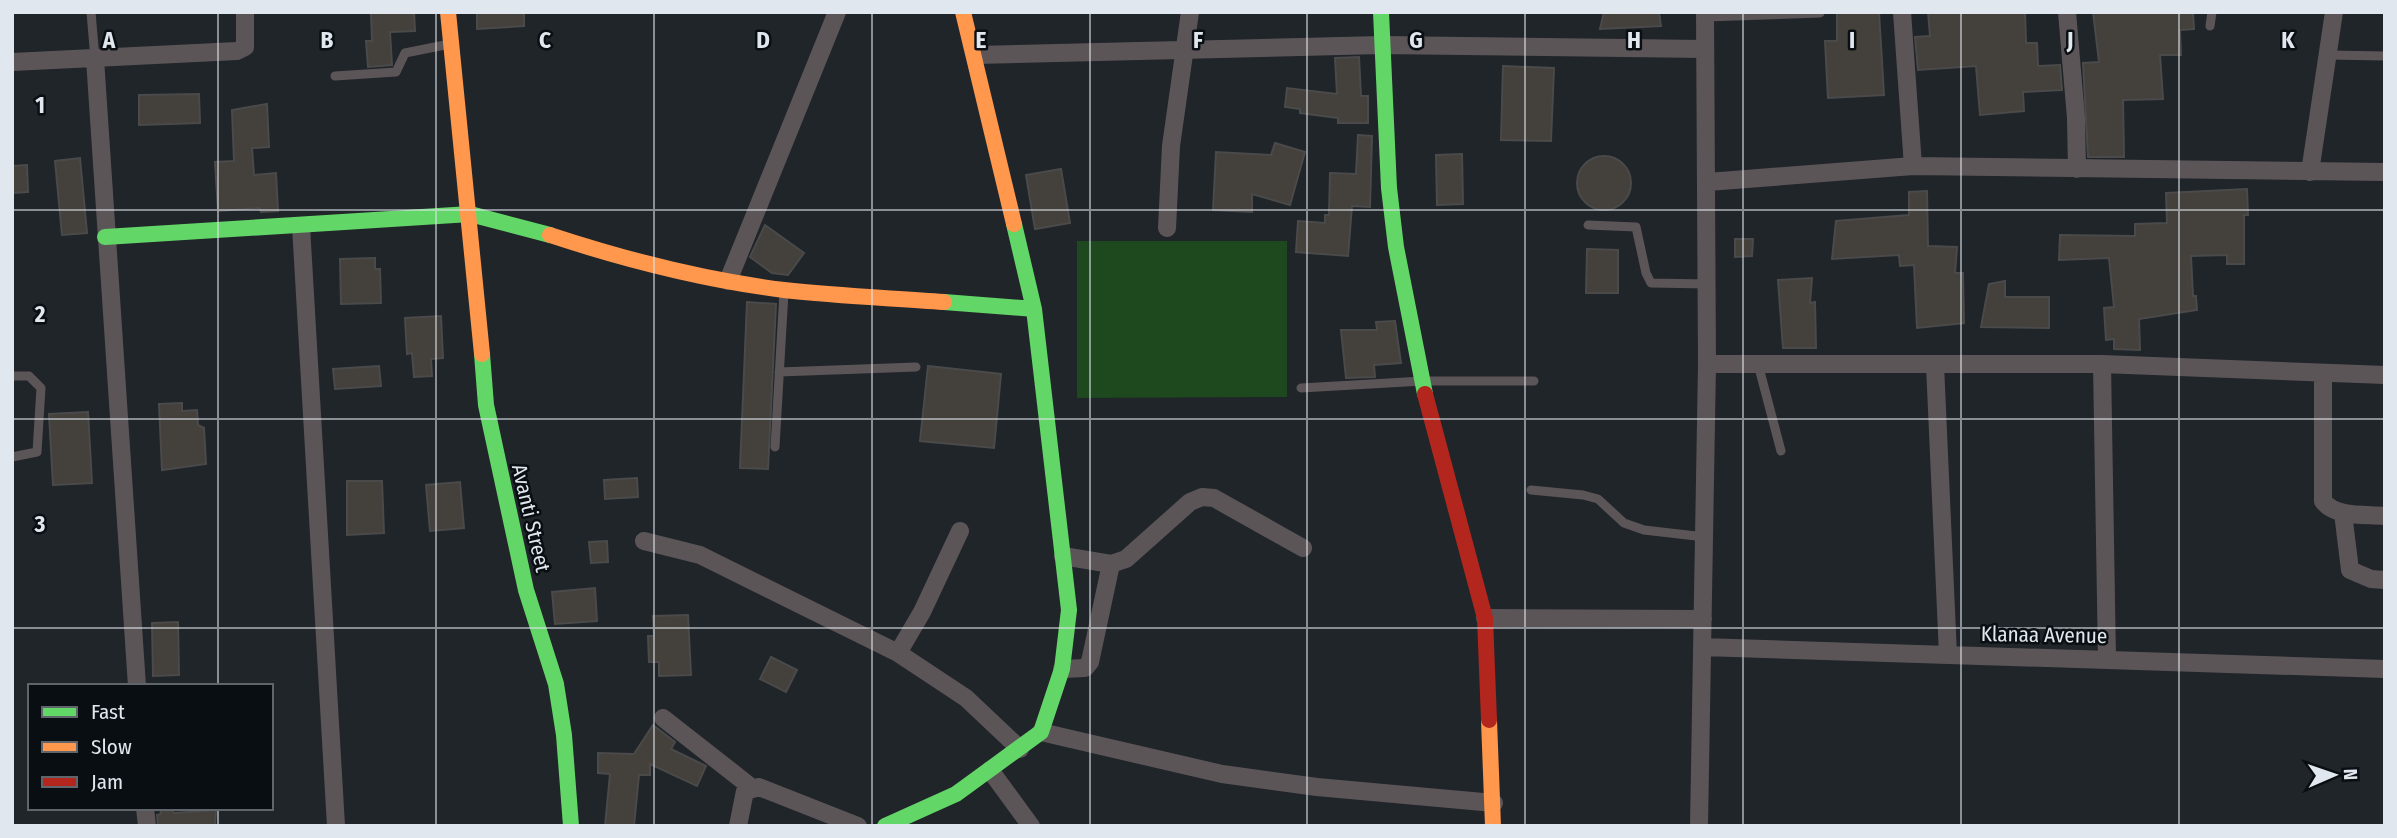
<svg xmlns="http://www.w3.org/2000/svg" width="2397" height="838" font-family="'Fira Sans Condensed',sans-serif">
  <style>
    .green { fill: #1e481d }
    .building { fill: #44403b; stroke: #4a4a4a; stroke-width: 2 }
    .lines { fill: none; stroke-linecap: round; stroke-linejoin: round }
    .lane { stroke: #5c5558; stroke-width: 9 }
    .street { stroke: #5c5558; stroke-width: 18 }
    .fast { stroke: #63d668; stroke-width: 16 }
    .slow { stroke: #ff974d; stroke-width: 16 }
    .jam { stroke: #b3261e; stroke-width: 16 }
    .grid { fill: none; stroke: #e1e7ee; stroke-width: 2; stroke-opacity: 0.55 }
    .labels { text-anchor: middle; stroke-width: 5; stroke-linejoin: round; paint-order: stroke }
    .street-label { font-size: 21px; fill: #e1e7ee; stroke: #090e12 }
    .grid-label { font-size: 23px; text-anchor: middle; font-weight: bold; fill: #e1e7ee; stroke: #090e12; stroke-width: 5; stroke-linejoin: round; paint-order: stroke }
  </style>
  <rect width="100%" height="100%" fill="#20252a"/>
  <path class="green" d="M 1077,241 L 1287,241 L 1287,397 L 1077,398 Z"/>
  <path class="building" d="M 371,12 L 414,12 L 415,31 L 390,32 L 392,65 L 368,67 L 366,41 L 372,41 Z
    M 477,12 L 524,12 L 524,26 L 477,29 Z
    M 1604,12 L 1659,12 L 1661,26 L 1600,29 Z
    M 1837,12 L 1879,12 L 1884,95 L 1828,98 L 1825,41 L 1837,41 Z
    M 1928,12 L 2025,12 L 2026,43 L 2037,43 L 2038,66 L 2060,65 L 2062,90 L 2023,92 L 2024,111 L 1980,115 L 1976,66 L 1918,70 L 1915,37 L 1930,36 Z
    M 2093,12 L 2193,12 L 2194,29 L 2180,30 L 2181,55 L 2160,55 L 2163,99 L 2123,100 L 2124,157 L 2088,157 L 2083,63 L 2099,62 Z
    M 1359,57 L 1361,96 L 1368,96 L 1368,123 L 1338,123 L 1338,118 L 1300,113 L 1300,109 L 1285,107 L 1287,88 L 1337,94 L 1335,58 Z
    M 1503,66 L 1554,68 L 1551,141 L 1501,140 Z
    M 199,94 L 200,123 L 139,125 L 139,95 Z
    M 267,104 L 269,147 L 252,148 L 254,175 L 276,173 L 278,211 L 261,212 L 260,208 L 218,211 L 215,162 L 234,161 L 232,110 Z
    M 1358,135 L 1372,136 L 1370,207 L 1352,206 L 1348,256 L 1296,252 L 1298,221 L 1325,223 L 1325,215 L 1329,215 L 1330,173 L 1356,174 Z
    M 1275,143 L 1305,152 L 1290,205 L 1252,194 L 1252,212 L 1213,210 L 1216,152 L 1271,155 Z
    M 1462,154 L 1463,204 L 1437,205 L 1436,155 Z
    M1577 183a27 27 0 1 1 54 0a27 27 0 1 1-54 0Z
    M 80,158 L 87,233 L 62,235 L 55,161 Z
    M 27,165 L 28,192 L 12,193 L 12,166 Z
    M 1061,169 L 1070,223 L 1035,229 L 1026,175 Z
    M 2247,189 L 2248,215 L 2244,215 L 2244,264 L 2227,264 L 2227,255 L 2191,256 L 2193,296 L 2196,296 L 2197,310 L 2139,319 L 2140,350 L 2114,349 L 2114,339 L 2106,340 L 2104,308 L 2114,307 L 2109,258 L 2059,260 L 2060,235 L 2135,236 L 2135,224 L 2167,223 L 2166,193 Z
    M 1927,191 L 1928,246 L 1957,247 L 1955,273 L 1963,273 L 1964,323 L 1917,328 L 1914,265 L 1900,266 L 1899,255 L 1832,259 L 1836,221 L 1909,215 L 1909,192 Z
    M 765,225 L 804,253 L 788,275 L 772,273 L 750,257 Z
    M 1735,239 L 1753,239 L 1752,256 L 1735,257 Z
    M 1587,249 L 1618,250 L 1618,293 L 1586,293 Z
    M 375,258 L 375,269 L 380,269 L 381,303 L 341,304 L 340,259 Z
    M 1812,278 L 1810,303 L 1815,302 L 1816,348 L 1783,348 L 1778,280 Z
    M 2005,281 L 2005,297 L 2049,297 L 2049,328 L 1981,327 L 1989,284 Z
    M 747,302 L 776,304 L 768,469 L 740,468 Z
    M 441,316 L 443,358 L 431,359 L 432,376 L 414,377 L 412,353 L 407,354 L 405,318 Z
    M 1395,321 L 1401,363 L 1374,365 L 1375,377 L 1346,378 L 1341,330 L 1377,330 L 1376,322 Z
    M 379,366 L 381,386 L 335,389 L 333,369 Z
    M 928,366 L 1001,374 L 994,448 L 920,441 Z
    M 182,403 L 182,411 L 197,410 L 198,425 L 204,428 L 206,464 L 162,470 L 159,404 Z
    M 88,412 L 92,483 L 53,485 L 49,414 Z
    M 637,478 L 638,497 L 605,499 L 604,480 Z
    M 347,481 L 382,481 L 384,533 L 347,535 Z
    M 460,482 L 464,528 L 430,531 L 426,485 Z
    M 607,541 L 608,562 L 591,563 L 589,542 Z
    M 595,588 L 597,621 L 555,624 L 552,592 Z
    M 688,615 L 691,675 L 659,676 L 659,662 L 649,662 L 648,636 L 654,636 L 653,616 Z
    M 178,622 L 179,675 L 153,676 L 152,623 Z
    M 771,657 L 797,670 L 786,692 L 760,679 Z
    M 653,725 L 675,742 L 671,749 L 706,766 L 697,786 L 650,764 L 650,775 L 639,775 L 634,826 L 605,826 L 610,774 L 598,773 L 598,753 L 634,754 Z
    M 160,808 L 170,808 L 174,813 L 216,810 L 215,826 L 158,826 L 157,815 L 161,814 Z"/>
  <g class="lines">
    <path class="lane" d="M 91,12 L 95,59
      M 1705,17 L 1820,13
      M 2210,26 L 2212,12
      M 2329,55 L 2385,56
      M 335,76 L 396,72 L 405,53 L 450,44
      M 1588,225 L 1636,227 L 1646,273 L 1651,283 L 1708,284
      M 1758,364 L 1781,451
      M 779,372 L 916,367
      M 12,376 L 29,376 L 41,388 L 37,452 L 12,457
      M 1301,388 L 1423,381 L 1534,381
      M 775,447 L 784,292
      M 1531,490 L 1583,495 L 1598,499 L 1624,523 L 1644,530 L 1705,537"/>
    <path class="street" d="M 1902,12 L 1913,166
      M 2067,12 L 2076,118 L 2077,169
      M 975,55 L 1381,45 L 1704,49
      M 95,59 L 137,686
      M 12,62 L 237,51 L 245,47 L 245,12
      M 2310,172 L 2334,12
      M 1708,182 L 1913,166 L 2385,172
      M 301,226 L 336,826
      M 1167,228 L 1171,146 L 1190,12
      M 728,281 L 837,12
      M 1707,364 L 2102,364 L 2385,375
      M 2102,364 L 2107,659
      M 1935,365 L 1948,655
      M 2323,373 L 2323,501 C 2335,518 2366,514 2385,516
      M 2343,513 L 2350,570 L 2371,579 L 2385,580
      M 644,541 L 700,555 L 898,653 L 966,698 L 1020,749
      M 1063,556 L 1111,564 L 1126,559 L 1190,502 L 1202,497 L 1214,498 L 1303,548
      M 1485,618 L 1703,619
      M 1703,647 L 2385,669
      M 898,653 L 922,612 L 960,531
      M 1062,669 L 1085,668 L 1090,662 L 1111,564
      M 663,718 L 751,787
      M 1041,732 L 1222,774 L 1317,787 L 1494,803
      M 990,770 L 1031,826
      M 145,808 L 147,826
      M 738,826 L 745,791 L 759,787 L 858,826
      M 1699,826 L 1707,364 L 1705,12"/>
    <path class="fast" d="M 1381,12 L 1389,188 L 1396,247 L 1425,394
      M 105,237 L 470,214 L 550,235
      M 944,302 L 1034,309
      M 482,354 L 486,405 L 526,590 L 556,684 L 564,735 L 571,826
      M 885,826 L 956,794 L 1041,732 L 1062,669 L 1069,610 L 1034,309 L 1014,224"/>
    <path class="slow" d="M 448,12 L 482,354
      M 963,12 L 1014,224
      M 550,235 C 626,260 704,280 784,290 C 837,296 891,298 944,302
      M 1489,720 L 1493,826"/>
    <path class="jam" d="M 1425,394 L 1485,618 L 1489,720"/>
  </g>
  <path class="grid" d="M 218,12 L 218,686M 436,12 L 436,826M 654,12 L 654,826M 872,12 L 872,826M 1090,12 L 1090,826M 1307,12 L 1307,826M 1525,12 L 1525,826M 1743,12 L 1743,826M 1961,12 L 1961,826M 2179,12 L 2179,826M 12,210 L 2385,210M 12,419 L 2385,419M 12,628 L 2385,628M 218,808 L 218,826"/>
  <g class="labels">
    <g class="street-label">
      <text transform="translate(531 518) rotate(77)" y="7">Avanti Street</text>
      <text transform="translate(2044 635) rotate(1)" y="7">Klanaa Avenue</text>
    </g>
  </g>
  <g class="grid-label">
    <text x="109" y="48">A</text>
    <text x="327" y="48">B</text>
    <text x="545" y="48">C</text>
    <text x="763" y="48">D</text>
    <text x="981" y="48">E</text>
    <text x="1198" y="48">F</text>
    <text x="1416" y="48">G</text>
    <text x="1634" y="48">H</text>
    <text x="1852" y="48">I</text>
    <text x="2070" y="48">J</text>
    <text x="2288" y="48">K</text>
    <text x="40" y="113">1</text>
    <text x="40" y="322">2</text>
    <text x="40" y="532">3</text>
  </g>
  <rect width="2397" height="838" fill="none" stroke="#e1e7ee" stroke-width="28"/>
  <rect x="28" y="684" width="245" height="126" fill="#090e12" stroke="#5f656a" stroke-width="2"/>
  <rect x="42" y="707" width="35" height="10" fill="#63d668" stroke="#5f656a" stroke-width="2"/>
  <text x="91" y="719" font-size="21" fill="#e1e7ee">Fast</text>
  <rect x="42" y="742" width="35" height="10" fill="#ff974d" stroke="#5f656a" stroke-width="2"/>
  <text x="91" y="754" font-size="21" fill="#e1e7ee">Slow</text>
  <rect x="42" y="777" width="35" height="10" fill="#b3261e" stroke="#5f656a" stroke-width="2"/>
  <text x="91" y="789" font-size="21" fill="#e1e7ee">Jam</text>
  <g transform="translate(2334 775) rotate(88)" stroke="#090e12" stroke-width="5" paint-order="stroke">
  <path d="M0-5L12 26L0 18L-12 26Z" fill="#e1e7ee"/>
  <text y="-10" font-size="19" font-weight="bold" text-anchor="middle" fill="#e1e7ee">N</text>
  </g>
</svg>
